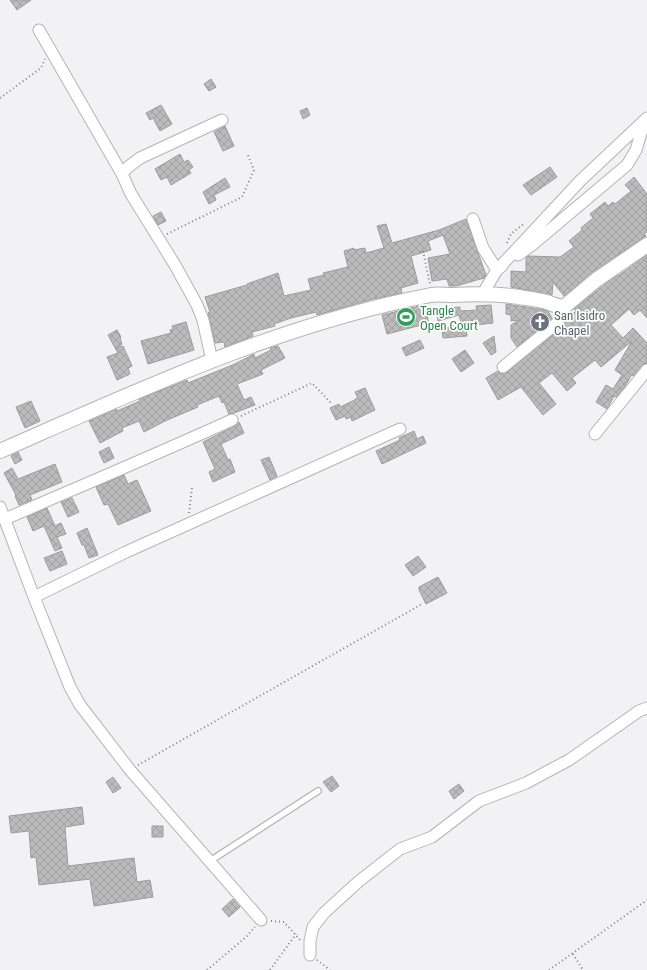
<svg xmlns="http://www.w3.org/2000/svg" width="647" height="970" font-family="'Roboto Condensed',sans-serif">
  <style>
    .building { fill: url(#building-cross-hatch); stroke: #9d9b9c }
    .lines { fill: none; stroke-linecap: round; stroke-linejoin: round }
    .service-casing { stroke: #b4b4b5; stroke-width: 8 }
    .minor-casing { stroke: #b4b4b5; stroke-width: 13 }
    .tertiary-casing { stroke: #b4b4b5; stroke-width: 16 }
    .path { stroke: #828283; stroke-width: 2; stroke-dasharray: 1 3; stroke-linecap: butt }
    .service { stroke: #fff; stroke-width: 5.5 }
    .minor { stroke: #fff; stroke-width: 11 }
    .tertiary { stroke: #fff; stroke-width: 14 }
    .labels { text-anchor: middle; stroke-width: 3.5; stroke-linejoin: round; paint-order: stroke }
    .leisure-label { font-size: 13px; fill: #27864d; stroke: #fff; text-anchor: start }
    .worship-label { font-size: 13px; fill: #5b616d; stroke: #fff; text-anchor: start }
  </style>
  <defs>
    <pattern id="building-cross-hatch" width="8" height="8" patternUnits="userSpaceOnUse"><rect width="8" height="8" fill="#bcbbbb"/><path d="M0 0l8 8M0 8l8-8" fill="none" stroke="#a0a0a0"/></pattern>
  </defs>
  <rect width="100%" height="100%" fill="#f2f2f4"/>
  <path class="building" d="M 10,0 L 31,0 L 17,10 Z
    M 211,79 L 216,87 L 209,91 L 204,84 Z
    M 161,105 L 172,124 L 160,131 L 153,118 L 150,120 L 146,113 Z
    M 307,108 L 310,115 L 303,119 L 300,111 Z
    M 225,126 L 234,146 L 223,151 L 214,132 Z
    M 180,154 L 184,162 L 188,160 L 193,167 L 189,170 L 191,173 L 171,185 L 167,177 L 161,180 L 155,169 Z
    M 550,167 L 557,177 L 531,195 L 523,185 Z
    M 634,177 L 647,194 L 647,232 L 644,234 L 646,236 L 591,273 L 564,296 L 553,282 L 552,295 L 511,287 L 511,271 L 526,272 L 526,258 L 528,256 L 560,257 L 574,247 L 569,241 L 582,230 L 581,228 L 593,218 L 590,214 L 605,202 L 608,206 L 613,202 L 615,204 L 631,191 L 625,185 Z
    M 225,178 L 230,187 L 214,195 L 216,200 L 209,204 L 203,192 Z
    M 161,212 L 166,221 L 158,225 L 153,216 Z
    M 466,219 L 486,275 L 484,278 L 456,286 L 449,286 L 447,279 L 432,281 L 428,258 L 450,254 L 443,235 L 428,241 L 431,250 L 411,256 L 418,283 L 401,288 L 402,293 L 373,299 L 317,315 L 316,312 L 291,318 L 274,324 L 275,326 L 252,332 L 253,336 L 225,347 L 224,342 L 215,343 L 208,313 L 210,312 L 205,297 L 247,285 L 247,284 L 278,273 L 284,296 L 311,290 L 308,279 L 324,275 L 323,273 L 348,267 L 344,251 L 354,248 L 354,250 L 365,248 L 366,253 L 384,248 L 377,226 L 386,224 L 392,243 L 439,230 Z
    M 647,255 L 647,318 L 640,310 L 634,315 L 629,309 L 611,325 L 623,338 L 633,328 L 647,343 L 647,363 L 642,365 L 633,376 L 632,374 L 624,388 L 616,397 L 614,396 L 607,409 L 596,402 L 606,385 L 613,389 L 622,375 L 615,370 L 632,341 L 601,367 L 595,360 L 572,378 L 576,383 L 567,391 L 552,373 L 539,383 L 556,404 L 543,415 L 521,387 L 498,400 L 486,378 L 498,371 L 501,374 L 507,372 L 561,328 L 566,319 L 576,311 L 574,309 L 604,285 L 618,275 L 618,276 Z
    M 506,304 L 545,310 L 548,311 L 552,318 L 517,347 L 511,338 L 511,325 L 519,320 L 511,321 L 511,315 L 506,314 Z
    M 424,305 L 429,323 L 387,334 L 382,315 Z
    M 491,305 L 493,323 L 466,326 L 467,336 L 443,338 L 442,330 L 461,322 L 459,315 L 438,321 L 436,309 L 460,307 L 460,311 L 477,310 L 476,306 Z
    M 186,322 L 194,350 L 148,364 L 141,341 L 171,333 L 170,330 L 173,329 L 172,326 Z
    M 117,330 L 121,337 L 120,338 L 122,344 L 116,348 L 123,346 L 132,366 L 128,368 L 130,374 L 117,380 L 107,357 L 118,353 L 108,335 Z
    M 494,336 L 496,352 L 491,355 L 483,343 Z
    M 420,340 L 424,348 L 406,356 L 402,348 Z
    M 278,346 L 285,358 L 261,370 L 263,374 L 237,384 L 244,400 L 251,397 L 255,405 L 234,413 L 229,414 L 224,402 L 222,403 L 219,396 L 197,405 L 198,407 L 165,421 L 144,432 L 139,421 L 122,428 L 123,431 L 100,443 L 89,421 L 116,409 L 117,411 L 140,401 L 139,399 L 187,380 L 188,383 L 235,364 L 254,354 L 255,358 L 271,350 L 270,348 Z
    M 465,350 L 474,363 L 461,372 L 452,359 Z
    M 365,388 L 375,410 L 352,421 L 351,417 L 346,419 L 345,416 L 336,420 L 330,408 L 339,404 L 340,407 L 355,400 L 355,399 L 358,398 L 355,392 Z
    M 31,401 L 40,421 L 25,428 L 16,407 Z
    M 239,422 L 244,433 L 221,444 L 228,460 L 230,459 L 235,472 L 213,482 L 209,472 L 215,469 L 203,442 L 235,426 Z
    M 414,431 L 417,439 L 423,436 L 426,443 L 382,464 L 376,451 L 400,440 L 399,438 Z
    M 109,447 L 114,458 L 104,463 L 99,452 Z
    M 18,452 L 22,460 L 15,464 L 11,456 Z
    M 269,457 L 277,476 L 270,480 L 261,460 Z
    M 55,464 L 62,482 L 30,495 L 32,500 L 19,505 L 15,496 L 16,495 L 4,473 L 12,468 L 18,479 Z
    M 124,475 L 128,484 L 137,480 L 151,511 L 118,525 L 108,504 L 104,505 L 96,487 Z
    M 72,498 L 79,512 L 68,517 L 61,502 Z
    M 47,508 L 55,526 L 61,523 L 66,534 L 57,537 L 62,548 L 55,551 L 44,526 L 33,531 L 27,517 Z
    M 87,528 L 98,555 L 89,558 L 84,545 L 82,545 L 77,533 Z
    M 62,551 L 67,564 L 50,571 L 44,558 Z
    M 418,556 L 426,567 L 413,576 L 405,565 Z
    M 438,577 L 447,593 L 426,604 L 419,590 L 419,587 Z
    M 332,776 L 339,786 L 331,792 L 323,782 Z
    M 113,777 L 121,788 L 113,793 L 106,782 Z
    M 459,784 L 464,791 L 454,799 L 449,791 Z
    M 82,807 L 84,824 L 65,827 L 68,866 L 134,858 L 137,882 L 150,880 L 153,897 L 94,906 L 90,879 L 39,885 L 36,857 L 31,858 L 29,831 L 11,833 L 9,816 Z
    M 152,826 L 163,826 L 163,837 L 152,837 Z
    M 233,899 L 240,907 L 229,917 L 222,909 Z"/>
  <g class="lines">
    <defs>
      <path id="service" d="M 210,861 L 318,791"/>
      <path id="minor" d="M 39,30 L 122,174
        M 473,219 L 483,248 L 497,270 L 581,180 L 647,118
        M 518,255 L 532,245 L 627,165 L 636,150 L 645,120
        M 483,293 L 497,270 L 502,266
        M 212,361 L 203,320 L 197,305 L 175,265 L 131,194 L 122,174 L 128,167 L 140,158 L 222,120
        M 503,367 L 557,323 L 559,320 L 561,307
        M 595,434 L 647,370
        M 0,507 L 34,597 L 70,687 L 80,705 L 130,770 L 261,920
        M 5,519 C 81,486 157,454 232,420
        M 34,597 L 126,552 L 400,429
        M 310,955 L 310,941 L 313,927 L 324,913 L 358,882 L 400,849 L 432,837 L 479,801 L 526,783 L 569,760 L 639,711 L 647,708"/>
      <path id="tertiary" d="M 0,451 C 139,390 280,324 431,295 C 437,294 445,295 452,295 C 472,294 492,294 512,296 C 523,298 536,299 547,302 C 553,304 559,308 565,306 L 596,280 L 647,245"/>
    </defs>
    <use href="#service" class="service-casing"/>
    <use href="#minor" class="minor-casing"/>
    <use href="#tertiary" class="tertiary-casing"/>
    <path class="path" d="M 0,98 L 41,68 L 45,59
      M 167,234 L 242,197 L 254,170 L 247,153
      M 507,243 L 511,234 L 525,223
      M 423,251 L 430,284
      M 241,416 L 312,383 L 332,404
      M 189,513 L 192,488
      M 138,765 L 422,604
      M 271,921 L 284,922 L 300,940
      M 573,954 L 583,970
      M 317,960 L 330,970
      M 207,970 L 246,937 L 255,927
      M 270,970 L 296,934
      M 549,970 L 647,900"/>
    <use href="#service" class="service"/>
    <use href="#minor" class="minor"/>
    <use href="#tertiary" class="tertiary"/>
  </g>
  <defs>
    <symbol id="stadium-disc" viewBox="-11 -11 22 22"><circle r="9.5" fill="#2e9e5b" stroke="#fff"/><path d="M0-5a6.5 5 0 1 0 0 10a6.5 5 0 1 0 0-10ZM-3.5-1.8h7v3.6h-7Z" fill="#fff"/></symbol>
    <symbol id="church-disc" viewBox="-11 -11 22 22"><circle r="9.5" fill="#6b7280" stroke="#fff"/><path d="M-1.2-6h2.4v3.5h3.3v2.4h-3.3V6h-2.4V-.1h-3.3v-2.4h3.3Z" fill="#fff"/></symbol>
  </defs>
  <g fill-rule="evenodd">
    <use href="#stadium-disc" x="395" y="306" width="22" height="22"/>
    <use href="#church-disc" x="529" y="311" width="22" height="22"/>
  </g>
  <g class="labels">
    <g class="leisure-label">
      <text x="420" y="315">Tangle<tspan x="420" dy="15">Open Court</tspan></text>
    </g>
    <g class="worship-label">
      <text x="554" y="320">San Isidro<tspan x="554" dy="15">Chapel</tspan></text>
    </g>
  </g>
</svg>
